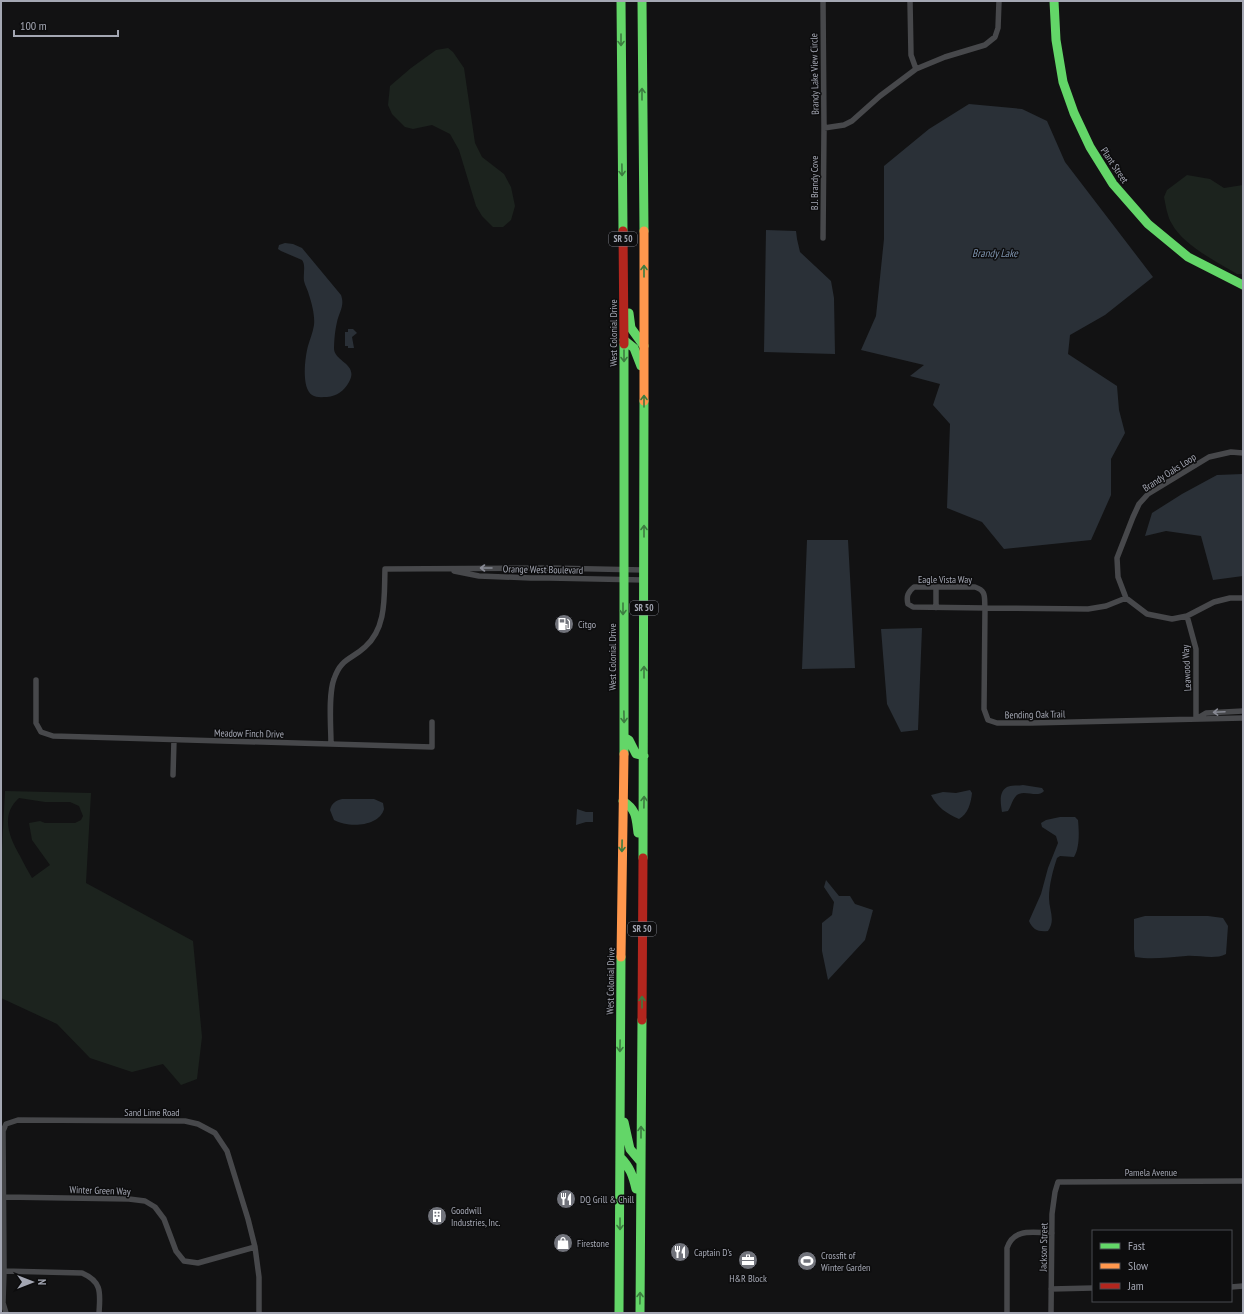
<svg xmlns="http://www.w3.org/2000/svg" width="1244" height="1314" font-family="'PT Sans Narrow',sans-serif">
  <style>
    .green { fill: #1c231e; fill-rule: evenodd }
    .water { fill: #2a3037 }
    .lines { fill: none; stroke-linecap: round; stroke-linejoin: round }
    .street { stroke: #47484b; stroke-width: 5.5 }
    .fast { stroke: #63d668; stroke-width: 9 }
    .slow { stroke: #ff974d; stroke-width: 9 }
    .jam { stroke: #b3261e; stroke-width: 9 }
    .oneway { stroke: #3c7c40 }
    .oneway2 { stroke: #888a94 }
    .labels { text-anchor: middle; stroke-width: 3; stroke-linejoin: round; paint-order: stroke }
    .shield { fill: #0d0d0e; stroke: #777982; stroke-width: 1 }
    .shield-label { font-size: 9px; font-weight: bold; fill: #a4a7b3 }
    .street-label { font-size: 10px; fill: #a4a7b3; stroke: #0d0d0e }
    .poi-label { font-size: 10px; fill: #a4a7b3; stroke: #0d0d0e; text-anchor: start }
    .water-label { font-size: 11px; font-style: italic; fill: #7d92ac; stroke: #0d0d0e }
  </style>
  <rect width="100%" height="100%" fill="#121213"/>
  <path class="green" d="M 448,48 L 453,52 L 464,68 L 475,143 L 482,157 L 504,174 L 511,187 L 515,206 L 511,220 L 503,227 L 493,227 L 482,216 L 476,206 L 459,150 L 450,134 L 432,125 L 413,129 L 405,127 L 392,114 L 388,105 L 390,86 L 411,68 L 436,50 Z
    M 1187,175 L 1210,179 L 1224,188 L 1243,185 L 1243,274 L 1237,274 C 1217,262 1183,245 1172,224 C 1167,216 1166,206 1164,197 L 1167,190 Z
    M 5,791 L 91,793 L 86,883 L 193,941 L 202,1037 L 197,1079 L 181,1085 L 163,1064 L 132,1072 L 90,1058 L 57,1024 L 1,998 L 1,868 ZM 19,798 L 45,802 L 70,802 L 79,806 L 83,816 L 81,820 L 75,823 L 45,823 L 40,821 L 29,823 L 32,840 L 50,865 L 32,878 C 28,871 24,864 20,856 C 9,837 0,815 19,798 Z"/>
  <path class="water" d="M 969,104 L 1022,109 L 1047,121 L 1065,162 L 1153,277 L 1105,315 L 1070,335 L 1068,354 L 1117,386 L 1119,410 L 1125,433 L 1111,459 L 1111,495 L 1091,540 L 1004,549 L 982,522 L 947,508 L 950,424 L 933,405 L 940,384 L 910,376 L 924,365 L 861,350 L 876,316 L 884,239 L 884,166 L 929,129 Z
    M 766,230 L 796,231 L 797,239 L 800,252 L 831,281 L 834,298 L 835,354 L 764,352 Z
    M 285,243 L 293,244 L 302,248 L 341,295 C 345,306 339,312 337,322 C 335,330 334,341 334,349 C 335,362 359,364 349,382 C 344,391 337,396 327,397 C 323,397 316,398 312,395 C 301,388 305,357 308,346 C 310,339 313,332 314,325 C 315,316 312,304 309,295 C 308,290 305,286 304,281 C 303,274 306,265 302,260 L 281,251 L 278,249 L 279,245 Z
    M 348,329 L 353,329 L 357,333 L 352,337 L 354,348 L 348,348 L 348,346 L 345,346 L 345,332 L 348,332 Z
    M 1243,474 L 1243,576 L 1213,580 L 1201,536 L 1166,531 L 1145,536 L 1152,513 L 1182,494 L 1217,475 Z
    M 807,540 L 848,540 L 855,668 L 802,669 Z
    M 922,628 L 918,730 L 901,732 L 887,704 L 881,629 Z
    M 1023,785 L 1042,788 L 1044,791 C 1037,799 1023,788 1016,796 C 1012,800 1011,807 1008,811 L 1002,812 C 1001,805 998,792 1007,787 C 1011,785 1018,786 1023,785 Z
    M 970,790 L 972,793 C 971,803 968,814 959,819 C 947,814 937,807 931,795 L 943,792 L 956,793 Z
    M 342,799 L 374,799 L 383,803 L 384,809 C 379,827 348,828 334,820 L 330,810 C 332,803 335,801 342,799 Z
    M 577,809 L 586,812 L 593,812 L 593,822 L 586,822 L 576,825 Z
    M 1060,817 L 1075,817 L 1078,820 C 1079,831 1080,847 1074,857 L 1060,856 L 1057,858 C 1053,870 1049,885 1049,898 C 1049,910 1056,920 1048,931 C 1038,932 1033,930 1029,921 L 1041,894 L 1048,868 L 1058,843 L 1056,836 L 1042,827 L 1041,823 L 1046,820 Z
    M 826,880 L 839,896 L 850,896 L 855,904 L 873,910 L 865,940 L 828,980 L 822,951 L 822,923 L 832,915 L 834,902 L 824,887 Z
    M 1145,916 L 1208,916 L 1223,918 L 1228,926 L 1226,954 C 1215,960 1199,955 1186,956 C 1168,957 1153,960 1135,957 L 1134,949 L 1134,919 Z"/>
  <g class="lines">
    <path class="street" d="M 823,1 L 824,128 L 823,238
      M 910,1 L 911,55 L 916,69
      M 824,128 L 844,125 L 852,121 L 880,96 L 916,69 L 945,57 L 985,45 L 995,37 L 998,28 L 999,1
      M 1243,453 L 1231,452 L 1209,457 L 1148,494 L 1139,504 L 1133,517 L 1117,558 L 1118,577 L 1126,598 L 1147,614 L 1172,619 L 1187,616 L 1214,602 L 1230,598 L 1243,598
      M 454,571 L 479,576 L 531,578 L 549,578 L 644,580
      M 914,587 L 975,587 C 987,591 984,597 985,608 L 913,607 L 908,604 C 906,596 908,592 914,587 Z
      M 936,587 L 936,608
      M 1126,598 L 1106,606 L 1088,609 L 985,608 L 984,709 L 988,720 L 997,723 L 1031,723 L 1243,718
      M 1187,616 L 1196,649 L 1196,719
      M 36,680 L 36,723 L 41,732 L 53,736 L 432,747 L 432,722
      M 1196,719 L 1206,713 L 1243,711
      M 331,744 C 331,727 328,695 334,679 C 341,658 351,660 365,647 C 387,628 384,596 385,569 L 549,568 L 644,570
      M 173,775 L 174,740
      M 4,1197 L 129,1199 L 145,1201 L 155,1207 L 164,1219 L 176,1251 L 184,1261 L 198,1263 L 255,1247
      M 4,1271 L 82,1273 C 103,1282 100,1294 99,1313
      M 1231,1287 L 1243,1286
      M 1051,1289 L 1093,1288
      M 6,1313 L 3,1303 L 4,1271 L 3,1131 L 6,1124 L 18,1120 L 185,1121 L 198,1124 L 215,1133 L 227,1151 L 248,1219 L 255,1247 L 259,1277 L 259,1313
      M 1007,1313 L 1007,1248 C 1014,1227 1034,1233 1052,1233
      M 1051,1313 L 1052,1214 L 1055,1192 L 1058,1182 L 1243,1181"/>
    <path class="fast" d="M 621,1 L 623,231
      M 642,1 L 644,231
      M 1054,1 L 1056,40 L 1063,82 L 1074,113 L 1090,147 L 1113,184 L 1148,224 L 1188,257 L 1243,285
      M 629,313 L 631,328 L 644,346
      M 624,340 L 634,348 L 641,366
      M 624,737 L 629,740 L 636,754 L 644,756
      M 624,754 L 624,344
      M 623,801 C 637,810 636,818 638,833
      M 643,858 L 644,401
      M 624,1122 L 630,1149 L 641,1162
      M 620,1157 C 630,1167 633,1176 636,1189
      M 619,1313 L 621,957
      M 640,1313 L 642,1020"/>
    <path class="slow" d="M 644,231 L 644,401
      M 621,957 L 624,754"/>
    <path class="jam" d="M 623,231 L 624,344
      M 642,1020 L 643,858"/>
  </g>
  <defs><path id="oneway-shaft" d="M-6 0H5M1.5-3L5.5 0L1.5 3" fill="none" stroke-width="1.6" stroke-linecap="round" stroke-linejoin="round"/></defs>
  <g class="oneway">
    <use href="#oneway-shaft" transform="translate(621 40) rotate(90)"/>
    <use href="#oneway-shaft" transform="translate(642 94) rotate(-90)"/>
    <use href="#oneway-shaft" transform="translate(622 170) rotate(89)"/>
    <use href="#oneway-shaft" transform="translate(644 271) rotate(-90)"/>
    <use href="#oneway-shaft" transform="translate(624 356) rotate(90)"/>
    <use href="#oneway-shaft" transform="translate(644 401) rotate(-90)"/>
    <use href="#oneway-shaft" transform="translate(644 531) rotate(-90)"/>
    <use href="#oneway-shaft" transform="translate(623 609) rotate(90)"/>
    <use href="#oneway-shaft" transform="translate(644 672) rotate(-90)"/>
    <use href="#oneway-shaft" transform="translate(624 717) rotate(89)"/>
    <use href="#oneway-shaft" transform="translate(644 802) rotate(-89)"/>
    <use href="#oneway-shaft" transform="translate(622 846) rotate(91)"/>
    <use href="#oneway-shaft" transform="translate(642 1002) rotate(-90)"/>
    <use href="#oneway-shaft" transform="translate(620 1046) rotate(91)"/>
    <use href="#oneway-shaft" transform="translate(641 1132) rotate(-90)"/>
    <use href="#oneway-shaft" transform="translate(620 1224) rotate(90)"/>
    <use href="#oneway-shaft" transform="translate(640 1298) rotate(-89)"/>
  </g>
  <g class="oneway2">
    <use href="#oneway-shaft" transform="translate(486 568) rotate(180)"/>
    <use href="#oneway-shaft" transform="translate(1219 712) rotate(177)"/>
  </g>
  <defs>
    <symbol id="fuel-disc" viewBox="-11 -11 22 22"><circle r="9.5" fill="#71737b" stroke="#0d0d0e"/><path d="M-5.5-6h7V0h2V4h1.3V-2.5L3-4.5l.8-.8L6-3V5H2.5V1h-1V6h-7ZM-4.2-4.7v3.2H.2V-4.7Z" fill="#fff"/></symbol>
    <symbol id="restaurant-disc" viewBox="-11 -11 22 22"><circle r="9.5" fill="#71737b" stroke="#0d0d0e"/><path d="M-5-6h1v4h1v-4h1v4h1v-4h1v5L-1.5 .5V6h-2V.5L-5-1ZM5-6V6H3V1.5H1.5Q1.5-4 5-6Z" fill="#fff"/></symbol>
    <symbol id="building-disc" viewBox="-11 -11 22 22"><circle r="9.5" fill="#71737b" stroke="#0d0d0e"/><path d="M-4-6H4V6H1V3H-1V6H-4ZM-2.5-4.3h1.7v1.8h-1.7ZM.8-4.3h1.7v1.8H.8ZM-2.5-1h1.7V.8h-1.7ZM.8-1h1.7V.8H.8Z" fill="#fff"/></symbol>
    <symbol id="shop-disc" viewBox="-11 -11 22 22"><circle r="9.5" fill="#71737b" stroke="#0d0d0e"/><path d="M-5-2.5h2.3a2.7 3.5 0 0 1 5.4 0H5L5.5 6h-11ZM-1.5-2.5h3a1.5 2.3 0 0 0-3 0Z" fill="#fff"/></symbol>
    <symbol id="office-disc" viewBox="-11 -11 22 22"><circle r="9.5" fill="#71737b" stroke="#0d0d0e"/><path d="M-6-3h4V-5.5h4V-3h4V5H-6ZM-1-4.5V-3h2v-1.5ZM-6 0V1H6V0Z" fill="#fff"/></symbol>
    <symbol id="stadium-disc" viewBox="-11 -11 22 22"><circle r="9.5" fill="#71737b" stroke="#0d0d0e"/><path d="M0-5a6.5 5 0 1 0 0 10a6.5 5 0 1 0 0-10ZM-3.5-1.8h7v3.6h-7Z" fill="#fff"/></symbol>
  </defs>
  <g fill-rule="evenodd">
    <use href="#fuel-disc" x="553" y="613" width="22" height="22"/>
    <use href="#restaurant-disc" x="555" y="1188" width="22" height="22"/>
    <use href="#building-disc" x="426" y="1205" width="22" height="22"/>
    <use href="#shop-disc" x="552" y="1232" width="22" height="22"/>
    <use href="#restaurant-disc" x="669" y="1241" width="22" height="22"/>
    <use href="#office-disc" x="737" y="1249" width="22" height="22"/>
    <use href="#stadium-disc" x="796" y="1250" width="22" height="22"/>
  </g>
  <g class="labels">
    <g class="shield">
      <rect x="609" y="232" width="28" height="14" rx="3"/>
      <rect x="630" y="601" width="28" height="14" rx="3"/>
      <rect x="628" y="922" width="28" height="14" rx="3"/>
    </g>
    <g class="shield-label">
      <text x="623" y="242">SR 50</text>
      <text x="644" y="611">SR 50</text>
      <text x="642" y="932">SR 50</text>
    </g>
    <g class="street-label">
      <text transform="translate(814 74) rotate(-91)" y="4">Brandy Lake View Circle</text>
      <text transform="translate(1115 165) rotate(56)" y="4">Plant Street</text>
      <text transform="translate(814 183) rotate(-90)" y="4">B.J. Brandy Cove</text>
      <text transform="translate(613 333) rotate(-90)" y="4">West Colonial Drive</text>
      <text transform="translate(1169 472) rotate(-33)" y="4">Brandy Oaks Loop</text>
      <text transform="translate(543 569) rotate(1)" y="4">Orange West Boulevard</text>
      <text x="945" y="583">Eagle Vista Way</text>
      <text transform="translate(612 657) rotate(-90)" y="4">West Colonial Drive</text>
      <text transform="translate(1186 668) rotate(-93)" y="4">Leawood Way</text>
      <text transform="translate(1035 714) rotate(-1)" y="4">Bending Oak Trail</text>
      <text transform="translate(249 733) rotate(1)" y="4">Meadow Finch Drive</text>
      <text transform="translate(610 981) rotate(-89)" y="4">West Colonial Drive</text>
      <text x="152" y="1116">Sand Lime Road</text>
      <text x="1151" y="1176">Pamela Avenue</text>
      <text transform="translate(100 1190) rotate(2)" y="4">Winter Green Way</text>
      <text transform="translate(1043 1247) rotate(-89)" y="4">Jackson Street</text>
    </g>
    <g class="poi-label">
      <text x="578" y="628">Citgo</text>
      <text x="580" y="1203">DQ Grill &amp; Chill</text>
      <text x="451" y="1214">Goodwill<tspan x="451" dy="12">Industries, Inc.</tspan></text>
      <text x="577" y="1247">Firestone</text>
      <text x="694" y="1256">Captain D's</text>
      <text x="821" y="1259">Crossfit of<tspan x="821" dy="12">Winter Garden</tspan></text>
      <text x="748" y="1282" text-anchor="middle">H&amp;R Block</text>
    </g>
    <g class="water-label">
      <text x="995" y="257">Brandy Lake</text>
    </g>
  </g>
  <rect width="1244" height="1314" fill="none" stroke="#a4a7b3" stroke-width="4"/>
  <rect x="1092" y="1230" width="140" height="72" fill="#0d0d0e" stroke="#494b50"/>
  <rect x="1100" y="1243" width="20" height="6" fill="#63d668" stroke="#494b50"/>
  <text x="1128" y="1250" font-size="12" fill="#a4a7b3">Fast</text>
  <rect x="1100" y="1263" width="20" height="6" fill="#ff974d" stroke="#494b50"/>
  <text x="1128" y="1270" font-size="12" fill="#a4a7b3">Slow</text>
  <rect x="1100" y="1283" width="20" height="6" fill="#b3261e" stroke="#494b50"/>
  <text x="1128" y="1290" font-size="12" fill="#a4a7b3">Jam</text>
  <g transform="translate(32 1282) rotate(90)" stroke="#0d0d0e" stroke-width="3" paint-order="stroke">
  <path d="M0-3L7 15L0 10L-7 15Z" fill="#a4a7b3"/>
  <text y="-6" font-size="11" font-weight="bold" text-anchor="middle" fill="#a4a7b3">N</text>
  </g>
  <path d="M14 30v6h104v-6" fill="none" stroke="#a4a7b3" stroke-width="2"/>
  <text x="20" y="30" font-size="12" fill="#a4a7b3" stroke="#0d0d0e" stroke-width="3" paint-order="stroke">100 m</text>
</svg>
